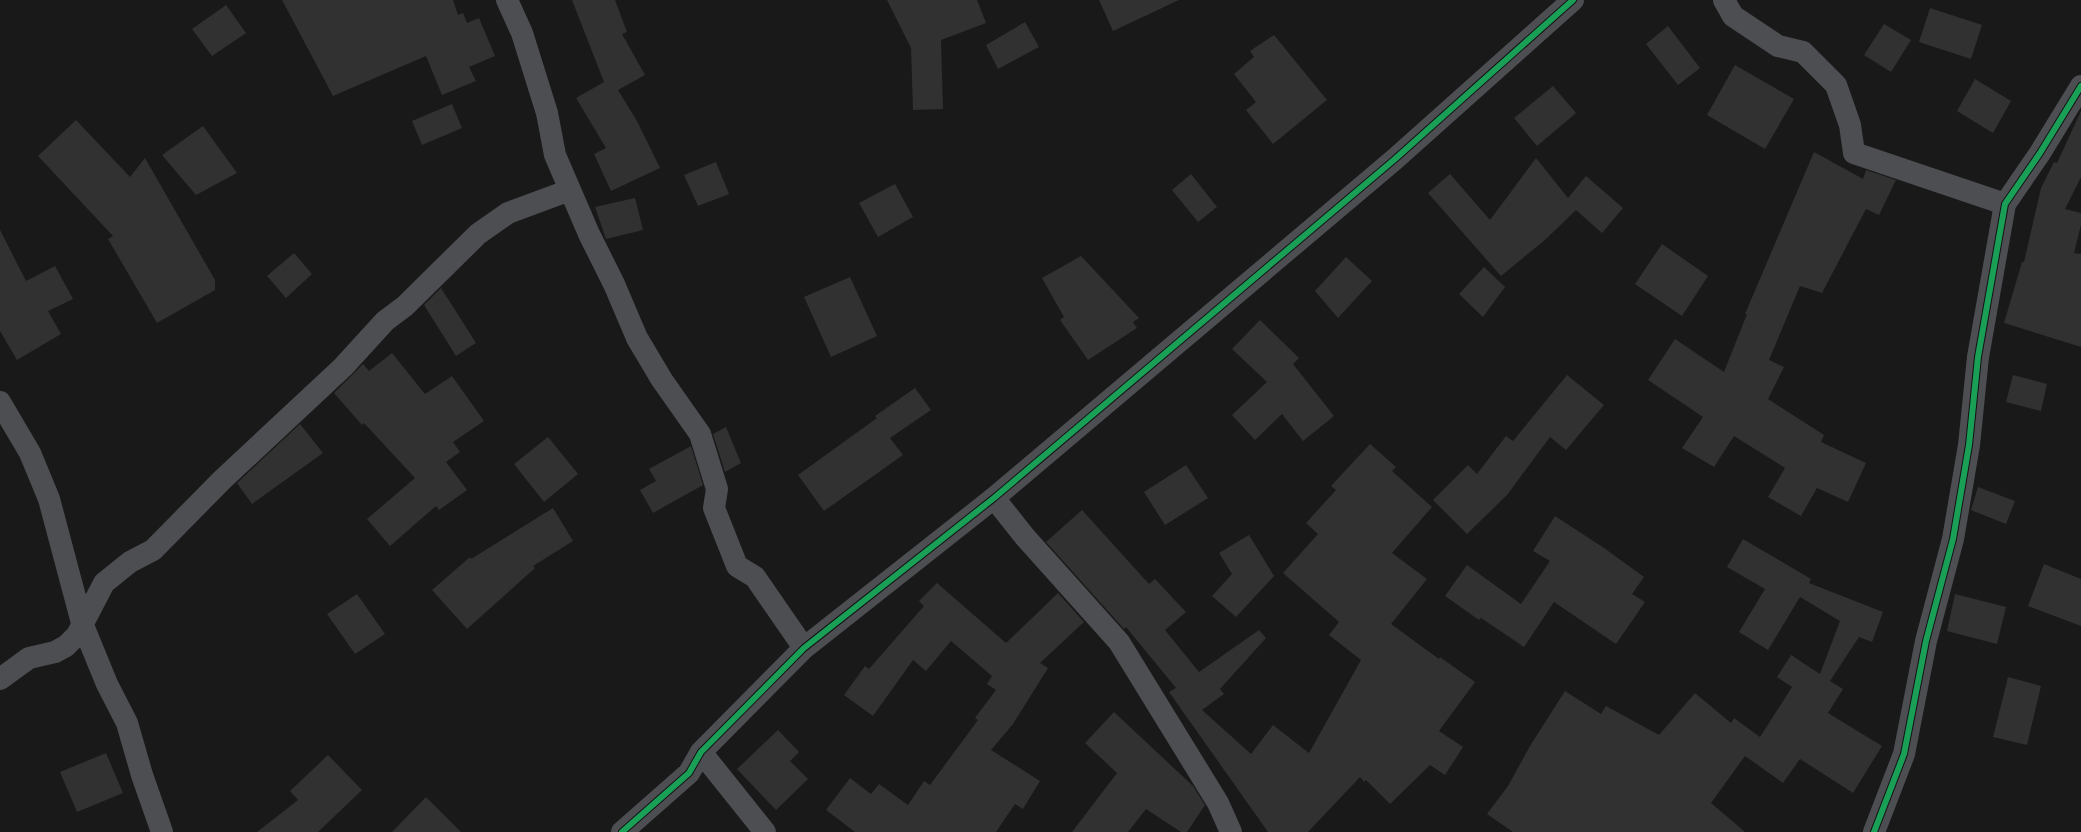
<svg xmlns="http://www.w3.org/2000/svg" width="2081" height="832" font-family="'Noto Sans',sans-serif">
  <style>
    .building { fill: #313131 }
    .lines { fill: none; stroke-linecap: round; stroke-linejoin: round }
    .minor { stroke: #4d4e52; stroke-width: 22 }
    .cycleway-casing { stroke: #131315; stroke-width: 8 }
    .cycleway { stroke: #1a9f57; stroke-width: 6 }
  </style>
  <rect width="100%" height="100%" fill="#191919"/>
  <path class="building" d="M 282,0 L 453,0 L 458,15 L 463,13 L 467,23 L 479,18 L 495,56 L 469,67 L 476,81 L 442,95 L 426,56 L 333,96 Z
    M 572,0 L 615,0 L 627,32 L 622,34 L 645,75 L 618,90 L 637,121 L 660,168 L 611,191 L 594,154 L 606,148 L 576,98 L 604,82 Z
    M 887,0 L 977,0 L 986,23 L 941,40 L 943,109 L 913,110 L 911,48 Z
    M 1099,0 L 1179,0 L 1113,31 Z
    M 226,5 L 246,33 L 212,56 L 192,29 Z
    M 1930,8 L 1982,25 L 1971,59 L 1919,42 Z
    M 1025,22 L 1039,47 L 998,69 L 986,45 Z
    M 1884,24 L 1911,40 L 1891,72 L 1864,55 Z
    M 1668,26 L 1700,68 L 1678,85 L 1646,44 Z
    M 1274,35 L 1327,100 L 1273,144 L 1246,110 L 1256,102 L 1234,74 L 1254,57 L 1250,51 Z
    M 1735,65 L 1794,99 L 1765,149 L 1707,115 Z
    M 1975,79 L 2011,101 L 1993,133 L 1957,111 Z
    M 1553,86 L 1576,113 L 1537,146 L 1514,118 Z
    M 452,104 L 462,128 L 422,145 L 412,121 Z
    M 2081,111 L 2081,177 L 2065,209 L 2081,213 L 2081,225 L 2074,253 L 2081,254 L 2081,347 L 2004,323 L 2022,262 L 2024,262 L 2041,188 L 2054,162 L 2057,163 Z
    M 76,120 L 130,177 L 145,158 L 215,280 L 215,290 L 157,323 L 108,239 L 113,236 L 38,156 Z
    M 203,126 L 237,173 L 196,195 L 162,155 Z
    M 1814,152 L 1863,179 L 1866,170 L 1896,180 L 1879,215 L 1866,209 L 1822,293 L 1800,286 L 1769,360 L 1784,367 L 1768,399 L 1824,435 L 1821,442 L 1866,463 L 1848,502 L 1817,488 L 1801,516 L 1768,497 L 1785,468 L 1734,436 L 1714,467 L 1682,448 L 1703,417 L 1648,380 L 1675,339 L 1724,372 L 1747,314 L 1745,314 Z
    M 1536,158 L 1568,198 L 1586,176 L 1623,208 L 1602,233 L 1576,210 L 1546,239 L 1501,276 L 1428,193 L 1450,174 L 1490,220 Z
    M 716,162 L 729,194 L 698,206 L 684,175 Z
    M 1191,174 L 1217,207 L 1198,222 L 1172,190 Z
    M 895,184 L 913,217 L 878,237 L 859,203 Z
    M 635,198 L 643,230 L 606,239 L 595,207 Z
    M 0,230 L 26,281 L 55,266 L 73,299 L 48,311 L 61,334 L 17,360 L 0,331 Z
    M 1662,244 L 1708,276 L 1682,316 L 1635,284 Z
    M 294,253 L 312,274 L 286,298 L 267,276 Z
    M 1081,256 L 1139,318 L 1133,322 L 1137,328 L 1088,360 L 1060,320 L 1064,317 L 1042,278 Z
    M 1346,257 L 1372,281 L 1338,318 L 1315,291 Z
    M 1484,267 L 1505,287 L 1483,317 L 1459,294 Z
    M 850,277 L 877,336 L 831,357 L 804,297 Z
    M 441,288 L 476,343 L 456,356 L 424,305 Z
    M 1260,320 L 1299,358 L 1293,364 L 1334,416 L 1303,441 L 1282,414 L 1255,440 L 1232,415 L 1267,382 L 1232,349 Z
    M 392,353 L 425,394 L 452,376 L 484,421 L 453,442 L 460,452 L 446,462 L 467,490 L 439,510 L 436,506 L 390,546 L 367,519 L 415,478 L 364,423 L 362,425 L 334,393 L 363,364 L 369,371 Z
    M 1567,375 L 1604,405 L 1566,450 L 1550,437 L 1507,495 L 1467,534 L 1433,500 L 1468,465 L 1477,474 L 1506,436 L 1513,441 Z
    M 2013,375 L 2047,384 L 2041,411 L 2006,402 Z
    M 915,388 L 931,410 L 890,438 L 903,455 L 824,511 L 798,475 L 877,418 L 875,416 Z
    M 300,424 L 323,453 L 252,504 L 237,483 Z
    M 726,427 L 741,463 L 725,472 L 713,434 Z
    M 548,437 L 578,474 L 544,502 L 514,464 Z
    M 1370,444 L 1396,467 L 1392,471 L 1432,507 L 1392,553 L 1427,579 L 1391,624 L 1439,659 L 1440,657 L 1475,682 L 1439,731 L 1463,747 L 1445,775 L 1430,765 L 1390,804 L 1366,780 L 1364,782 L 1360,777 L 1308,832 L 1268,832 L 1169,692 L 1176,688 L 1126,627 L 1124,629 L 1046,542 L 1082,510 L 1149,584 L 1155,579 L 1186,612 L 1165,630 L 1199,672 L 1259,630 L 1266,638 L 1220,689 L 1224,694 L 1202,710 L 1251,754 L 1273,725 L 1309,753 L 1361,660 L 1329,635 L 1339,622 L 1283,573 L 1318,534 L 1306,523 L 1336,490 L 1331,486 Z
    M 691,446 L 703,485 L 653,513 L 640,490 L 656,481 L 649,469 Z
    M 1186,465 L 1208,498 L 1165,525 L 1144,492 Z
    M 1978,487 L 2015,501 L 2006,524 L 1971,510 Z
    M 553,508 L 573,541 L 533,566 L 535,568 L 467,629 L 432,590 L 470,557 L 471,559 Z
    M 1555,516 L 1604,548 L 1644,577 L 1632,594 L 1645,602 L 1616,644 L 1554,602 L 1524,647 L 1481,618 L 1479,620 L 1445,596 L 1467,565 L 1521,604 L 1550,561 L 1533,551 Z
    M 1249,535 L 1274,576 L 1236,617 L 1212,596 L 1232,574 L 1219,553 Z
    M 1743,539 L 1811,579 L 1809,583 L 1883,612 L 1872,642 L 1859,637 L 1830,681 L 1843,689 L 1828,713 L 1882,746 L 1853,793 L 1800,759 L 1783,783 L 1745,756 L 1711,803 L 1745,832 L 1513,832 L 1487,814 L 1508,786 L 1530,746 L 1565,691 L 1601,714 L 1606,706 L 1659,735 L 1695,693 L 1731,723 L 1734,718 L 1760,737 L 1792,687 L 1777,677 L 1791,655 L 1820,674 L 1840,621 L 1800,597 L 1768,650 L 1739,632 L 1765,589 L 1727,567 Z
    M 2044,564 L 2081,579 L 2081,626 L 2028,606 Z
    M 937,583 L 1006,643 L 1058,593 L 1084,622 L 1040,663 L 1048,668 L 1013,724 L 991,750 L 1040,781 L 1023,809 L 1015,804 L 996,832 L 855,832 L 826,810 L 850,778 L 871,794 L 879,784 L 908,805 L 924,781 L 930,785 L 978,720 L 975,718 L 996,690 L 987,684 L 992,676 L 951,641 L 926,671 L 913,660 L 873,716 L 844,695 L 865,666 L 869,669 L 924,606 L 919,601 Z
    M 357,594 L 385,634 L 355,654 L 327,614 Z
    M 1955,594 L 2006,607 L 1997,644 L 1947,631 Z
    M 2008,677 L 2041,686 L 2027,745 L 1993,737 Z
    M 1114,712 L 1193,786 L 1205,805 L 1187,832 L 1181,832 L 1146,809 L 1128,832 L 1072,832 L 1117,773 L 1085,743 Z
    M 778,730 L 799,752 L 790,761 L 808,779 L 776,810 L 737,769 Z
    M 106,753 L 123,793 L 77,812 L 60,772 Z
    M 328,755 L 362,790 L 318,832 L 257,832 L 298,800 L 290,791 Z
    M 426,797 L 461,832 L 392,832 Z"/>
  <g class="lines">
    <path class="minor" d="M 507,0 L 522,33 L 547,113 L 555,155 L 589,234 L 614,284 L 637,338 L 662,380 L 700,434 L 717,489 L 714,508 L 737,566 L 755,577 L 804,648
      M 1724,0 L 1733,16 L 1778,46 L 1803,52 L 1836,85 L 1850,125 L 1854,153 L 2005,204
      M 0,402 L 30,453 L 49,499 L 82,623 L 107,684 L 127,723 L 142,775 L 162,832
      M 994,498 L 1025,537 L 1119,642 L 1218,803 L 1231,832
      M 0,679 L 29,658 L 55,652 L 66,646 L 77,635 L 104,583 L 130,562 L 153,550 L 222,480 L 343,367 L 385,321 L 405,306 L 478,234 L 508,213 L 570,190
      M 701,752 L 765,832
      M 622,832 L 689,773 L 701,752 L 804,648 L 994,498 L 1395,159 L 1573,0
      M 1874,832 L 1904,754 L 1926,641 L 1953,539 L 1969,445 L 1978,357 L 2005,204 L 2040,153 L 2081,86"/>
    <defs>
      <path id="cycleway" d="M 622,832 L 689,773 L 701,752 L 804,648 L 994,498 L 1395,159 L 1573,0
        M 1874,832 L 1904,754 L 1926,641 L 1953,539 L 1969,445 L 1978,357 L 2005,204 L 2040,153 L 2081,86"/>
    </defs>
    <use href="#cycleway" class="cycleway-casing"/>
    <use href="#cycleway" class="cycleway"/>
  </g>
</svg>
